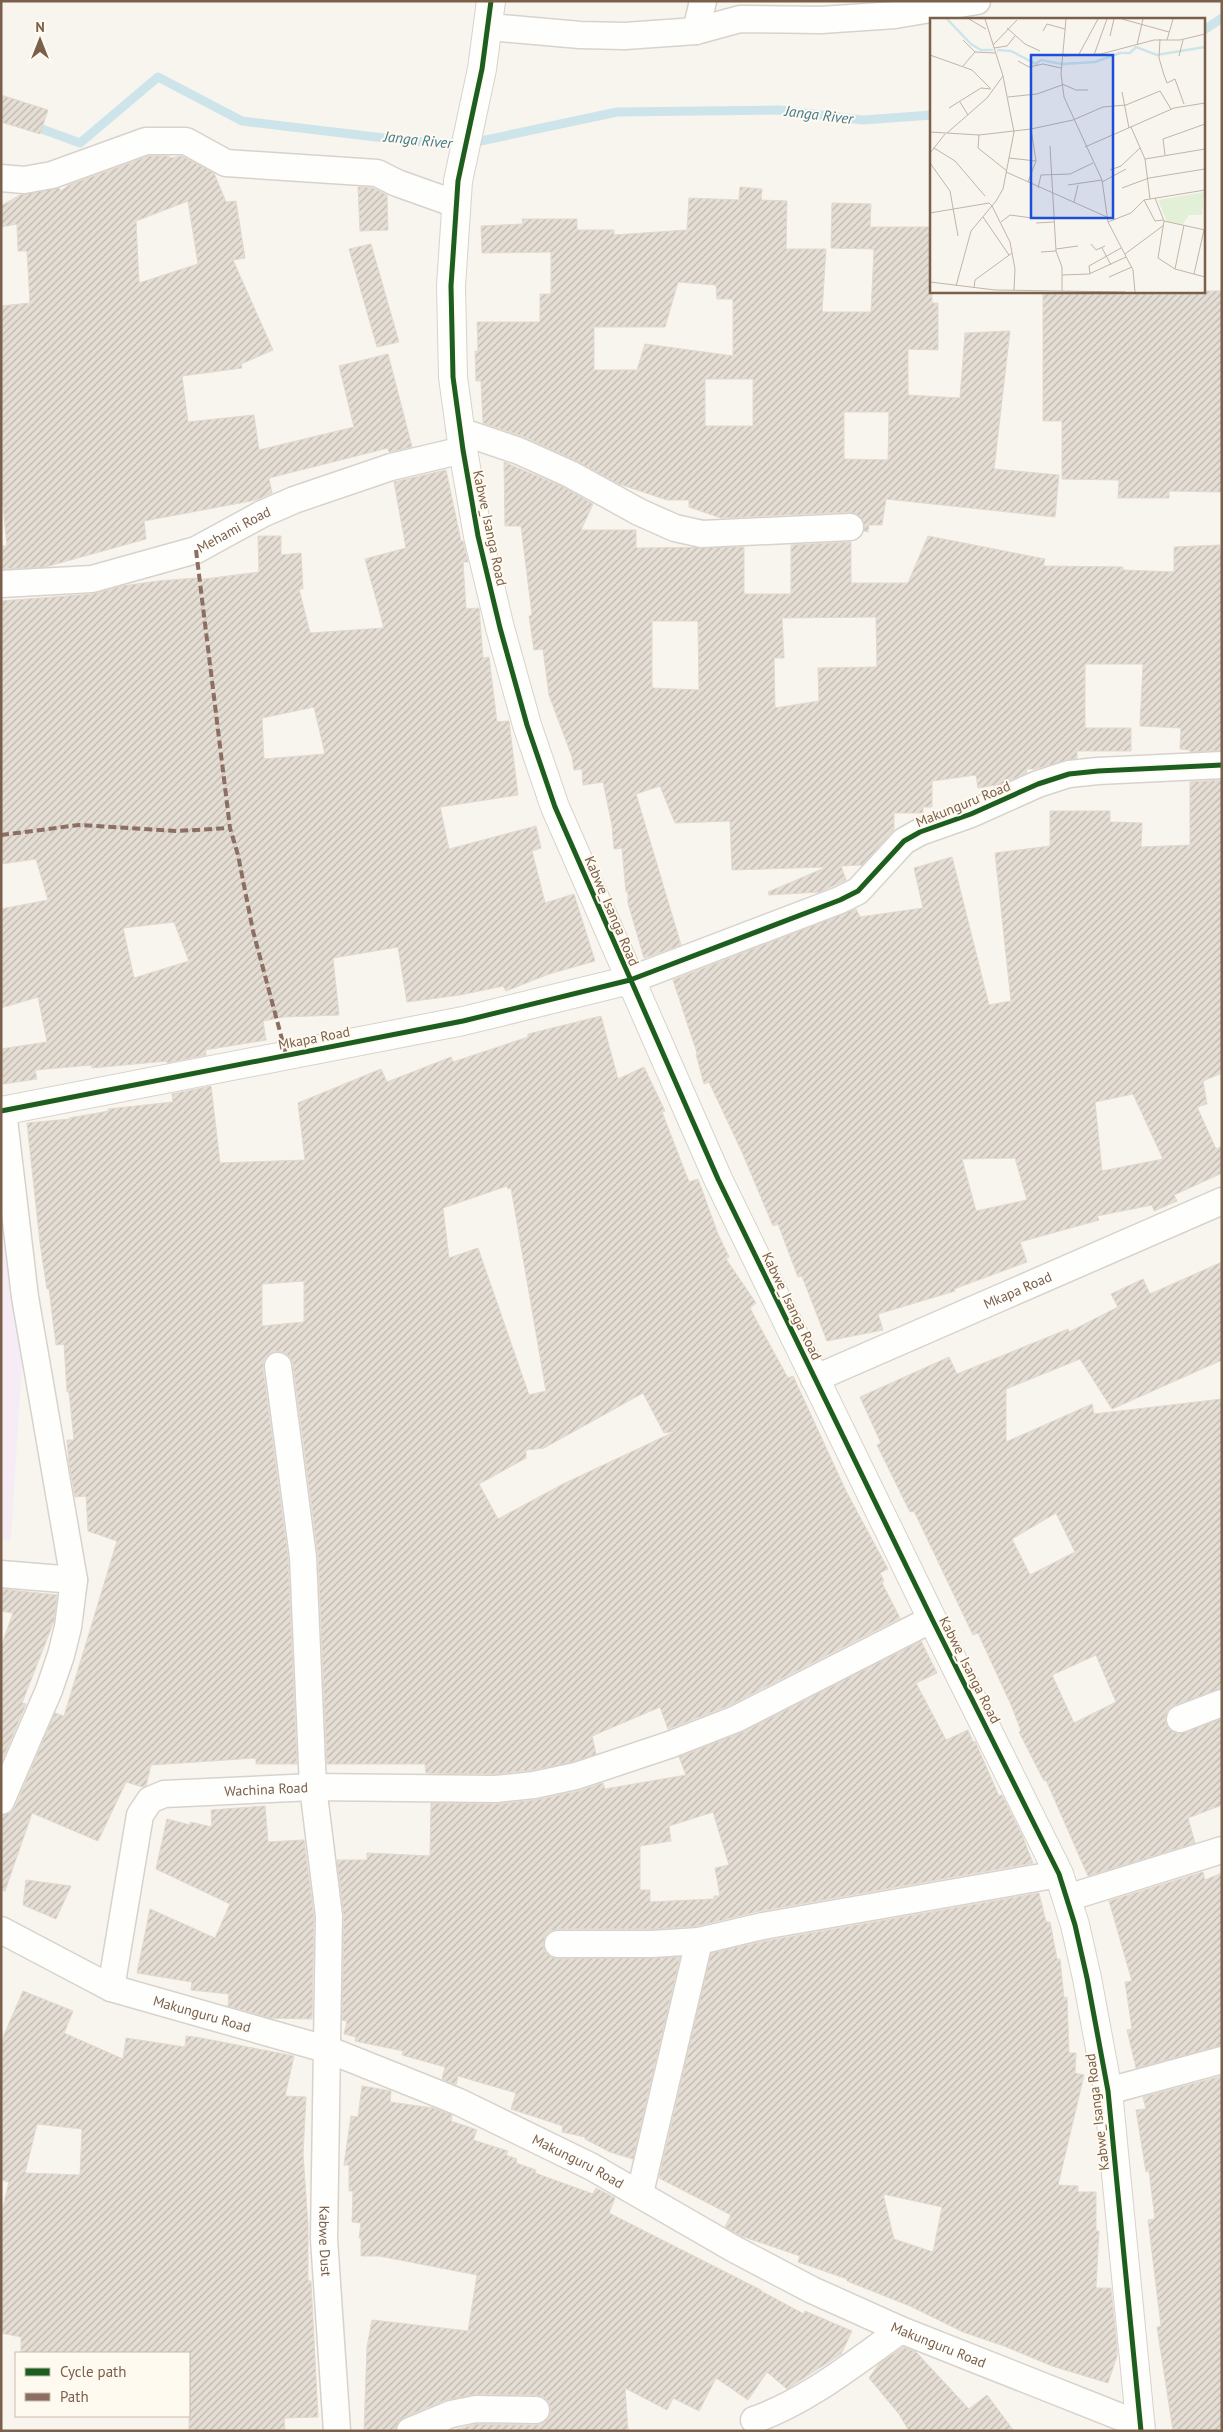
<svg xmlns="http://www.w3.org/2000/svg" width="1223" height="2432" font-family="'PT Sans',sans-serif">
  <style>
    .education { fill: #f6ecf5 }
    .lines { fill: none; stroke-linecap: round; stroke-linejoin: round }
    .stream { stroke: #cde5ea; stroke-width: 9 }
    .building { fill: url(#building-hatch); stroke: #e2d9cf; fill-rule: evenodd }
    .minor-casing { stroke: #d8d2cc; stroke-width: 29 }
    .tertiary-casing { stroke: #d8d2cc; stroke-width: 30 }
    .minor { stroke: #fefefc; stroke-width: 26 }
    .tertiary { stroke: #fefefc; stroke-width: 28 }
    .quiet { stroke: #8d6e63; stroke-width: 4; stroke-dasharray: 8 4; stroke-linecap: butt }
    .cycleway-casing { stroke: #fffaf0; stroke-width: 8 }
    .cycleway { stroke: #1b5e20; stroke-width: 5 }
    .labels { text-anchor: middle; stroke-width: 4; stroke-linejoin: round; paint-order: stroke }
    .street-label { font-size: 14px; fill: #7a5f4a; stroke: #fffaf0 }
    .water-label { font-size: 15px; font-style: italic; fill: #427b8e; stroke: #fffaf0 }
    .inset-river { fill: none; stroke: #cde5ea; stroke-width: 2.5 }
    .inset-road { fill: none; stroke: #c2b4a7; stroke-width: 1 }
    .view { fill: #1d4ed8; fill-opacity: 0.15; stroke: #1d4ed8; stroke-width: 2.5 }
    .inset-edge { fill: none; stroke: #7a5f4a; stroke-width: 2.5 }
  </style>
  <defs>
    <pattern id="building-hatch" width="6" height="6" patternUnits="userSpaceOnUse" patternTransform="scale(1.25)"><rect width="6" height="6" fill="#e5ded5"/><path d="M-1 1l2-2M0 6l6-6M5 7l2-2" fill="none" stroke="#bfb7af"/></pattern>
  </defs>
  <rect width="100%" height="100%" fill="#f8f5ee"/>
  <path class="education" d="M 1,1220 L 31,1223 L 11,1540 L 1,1539 Z"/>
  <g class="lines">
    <path class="stream" d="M 1204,30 L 1222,18
      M 31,125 L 80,143 L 158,77 L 242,121 L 401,140 L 462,145 L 617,112 L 779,110 L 863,120 L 932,115"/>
  </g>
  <path class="building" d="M 1,95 L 48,110 L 40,134 L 1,122 Z
    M 149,156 L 169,156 L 170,158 L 182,156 L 214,173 L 226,202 L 236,201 L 245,258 L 233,260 L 273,350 L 241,364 L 242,368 L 182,376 L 188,422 L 254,415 L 259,450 L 354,427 L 339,366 L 388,354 L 412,447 L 389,452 L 388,448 L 269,478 L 272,493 L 256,500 L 144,521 L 146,539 L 45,567 L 1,569 L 1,546 L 7,546 L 2,496 L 1,306 L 30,303 L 27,251 L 18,251 L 17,224 L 1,227 L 1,206 L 20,195 L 59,188 L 61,191 L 69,185 ZM 188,201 L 198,264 L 139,283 L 136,221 Z
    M 358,187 L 373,188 L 387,195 L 388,230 L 360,231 Z
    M 740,187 L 762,189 L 761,200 L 787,201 L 786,249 L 826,249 L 822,312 L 871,312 L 874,249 L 831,248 L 832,203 L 871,204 L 870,227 L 932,227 L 932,303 L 938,303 L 938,350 L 908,349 L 908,395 L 960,398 L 965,333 L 1010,331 L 994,469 L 1059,475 L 1055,517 L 886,499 L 882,525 L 869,525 L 868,532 L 864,531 L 862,519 L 856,514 L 849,512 L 721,518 L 689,507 L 689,500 L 667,500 L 619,484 L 577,461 L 525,437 L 483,423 L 481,381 L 476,381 L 475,351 L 478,351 L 477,322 L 540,322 L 540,294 L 551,294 L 551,252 L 482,253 L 481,226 L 523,224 L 522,219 L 577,219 L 577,230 L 614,230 L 614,235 L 687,230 L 689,198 L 739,200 ZM 678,282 L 716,285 L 717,299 L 733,299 L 733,356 L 645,344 L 637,370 L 594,370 L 594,327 L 665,327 ZM 705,379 L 753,379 L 753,426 L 705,426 ZM 844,412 L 889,412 L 888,460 L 844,459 Z
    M 371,244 L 399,342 L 377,347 L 349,249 Z
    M 1115,291 L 1222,291 L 1222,492 L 1169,491 L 1169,498 L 1118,498 L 1119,480 L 1062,479 L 1062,421 L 1043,421 L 1043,293 L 1115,293 Z
    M 504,462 L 563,487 L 593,504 L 581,530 L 636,530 L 636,548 L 744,547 L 744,594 L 791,594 L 791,545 L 851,542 L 851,583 L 908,583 L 928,536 L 1045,559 L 1043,566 L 1123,567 L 1123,570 L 1174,572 L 1174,547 L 1220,545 L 1220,553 L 1222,553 L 1222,750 L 1190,752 L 1190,750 L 1180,749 L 1181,728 L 1140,726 L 1143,664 L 1085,664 L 1085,728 L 1131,728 L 1131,751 L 1077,751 L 1077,758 L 1034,769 L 1026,769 L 1027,773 L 1002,784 L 978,788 L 976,775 L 932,781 L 932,807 L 923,807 L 923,813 L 894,813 L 894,830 L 862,865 L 841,866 L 846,880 L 820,892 L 769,895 L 768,892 L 827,867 L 732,870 L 730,821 L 675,823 L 660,786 L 636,794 L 681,945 L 644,958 L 628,903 L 628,892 L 626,892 L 622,848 L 614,849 L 612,825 L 603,782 L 583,785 L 582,769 L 574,770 L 572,757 L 549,695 L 543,649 L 534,650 L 529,616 L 532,615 L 521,526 L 505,526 ZM 876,617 L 877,667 L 818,668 L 819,701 L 775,708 L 774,658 L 784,658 L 782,618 ZM 652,621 L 698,621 L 699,690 L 652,688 Z
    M 446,470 L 461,541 L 463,541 L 468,562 L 463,562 L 466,609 L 479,608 L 483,658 L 489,657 L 497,722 L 509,721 L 518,795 L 440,807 L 449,849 L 536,826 L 541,848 L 532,851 L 545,903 L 574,894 L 595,961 L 549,974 L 506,991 L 503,986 L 460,995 L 407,1002 L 398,947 L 333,958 L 339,1015 L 284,1017 L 263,1021 L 266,1040 L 205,1050 L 206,1055 L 167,1063 L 167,1061 L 92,1068 L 92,1065 L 35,1070 L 37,1079 L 3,1084 L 1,1049 L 47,1042 L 38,997 L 1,1008 L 1,909 L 48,900 L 36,859 L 1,864 L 1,601 L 93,594 L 122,586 L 158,581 L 197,578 L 197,580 L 259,572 L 258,536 L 281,536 L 281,555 L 301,553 L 303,589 L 299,589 L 310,633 L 384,628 L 365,559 L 406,548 L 394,482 ZM 314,707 L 325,754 L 264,759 L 262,718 ZM 174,922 L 189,961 L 134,978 L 123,928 Z
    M 1222,780 L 1222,1073 L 1203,1081 L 1207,1104 L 1197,1107 L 1216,1149 L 1222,1146 L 1222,1173 L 1174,1195 L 1177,1201 L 1154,1211 L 1152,1205 L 1097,1216 L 1099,1220 L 1020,1242 L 1027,1262 L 954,1289 L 955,1291 L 878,1314 L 883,1330 L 827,1341 L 802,1276 L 798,1277 L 778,1224 L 773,1226 L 742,1152 L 709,1082 L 704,1084 L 696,1054 L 697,1053 L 673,980 L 856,909 L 860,917 L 923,908 L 914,868 L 952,857 L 989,1005 L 1011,1001 L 995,853 L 1050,846 L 1050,811 L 1110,811 L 1110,822 L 1142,823 L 1141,847 L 1190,845 L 1190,782 ZM 1133,1094 L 1163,1159 L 1102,1171 L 1095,1102 ZM 1015,1158 L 1027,1200 L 976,1211 L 962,1159 Z
    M 601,1016 L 618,1079 L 644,1067 L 665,1111 L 662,1112 L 689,1182 L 698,1179 L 718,1234 L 729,1257 L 726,1259 L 756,1303 L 750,1308 L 760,1327 L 788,1378 L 793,1376 L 846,1491 L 888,1569 L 880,1573 L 884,1581 L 882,1583 L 900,1618 L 730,1705 L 668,1729 L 660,1707 L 592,1736 L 596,1754 L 572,1762 L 532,1770 L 495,1774 L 426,1773 L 425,1764 L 327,1764 L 318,1555 L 293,1364 L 290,1357 L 284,1352 L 276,1351 L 269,1354 L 264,1360 L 263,1368 L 288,1558 L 297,1764 L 256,1764 L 256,1758 L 151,1765 L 146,1786 L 143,1787 L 126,1782 L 98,1841 L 32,1813 L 5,1891 L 1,1890 L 1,1816 L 10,1813 L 15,1807 L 55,1713 L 64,1716 L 117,1541 L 88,1531 L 86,1496 L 75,1497 L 69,1463 L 67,1440 L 74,1440 L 69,1392 L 67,1392 L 64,1344 L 56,1345 L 49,1289 L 47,1289 L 40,1243 L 27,1123 L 70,1119 L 69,1118 L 109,1111 L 108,1109 L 173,1102 L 172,1094 L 211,1086 L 220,1163 L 305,1160 L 298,1103 L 381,1069 L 387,1082 L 451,1057 L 453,1062 L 528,1037 L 528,1034 ZM 507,1186 L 508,1189 L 511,1188 L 546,1391 L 529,1395 L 478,1248 L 449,1258 L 443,1208 ZM 304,1281 L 304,1322 L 262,1326 L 262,1284 ZM 643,1393 L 664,1433 L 676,1431 L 563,1484 L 498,1519 L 479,1484 L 526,1458 L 526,1450 L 544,1448 Z
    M 1222,1262 L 1222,1360 L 1112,1409 L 1080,1359 L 1006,1389 L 1006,1442 L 1092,1404 L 1094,1414 L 1222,1399 L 1222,1688 L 1175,1705 L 1168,1710 L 1165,1717 L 1166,1725 L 1170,1730 L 1178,1734 L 1222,1719 L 1222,1805 L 1188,1818 L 1195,1843 L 1088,1876 L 1046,1780 L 1044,1781 L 1019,1732 L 1021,1731 L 1012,1707 L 978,1633 L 973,1635 L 914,1511 L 910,1512 L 877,1445 L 881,1443 L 860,1397 L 949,1357 L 957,1374 L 1068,1329 L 1069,1332 L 1118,1307 L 1111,1294 L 1143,1279 L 1150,1294 ZM 1056,1513 L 1075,1552 L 1030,1575 L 1012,1539 ZM 1096,1655 L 1116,1702 L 1074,1723 L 1052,1675 Z
    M 1,1589 L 57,1595 L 54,1621 L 22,1703 L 26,1704 L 1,1763 L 1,1647 L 13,1613 L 1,1611 Z
    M 921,1641 L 937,1673 L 916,1683 L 946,1740 L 968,1730 L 973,1742 L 975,1741 L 999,1796 L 1002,1795 L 1022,1835 L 1033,1863 L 760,1911 L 697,1926 L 652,1929 L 558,1929 L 550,1931 L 545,1937 L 543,1944 L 545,1952 L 551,1957 L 558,1959 L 680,1957 L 633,2159 L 610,2152 L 585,2139 L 585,2137 L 562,2132 L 563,2126 L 511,2109 L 516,2093 L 458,2076 L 456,2085 L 442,2079 L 445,2067 L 402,2055 L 403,2051 L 355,2041 L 356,2037 L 344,2034 L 347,2021 L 342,2020 L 344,1916 L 337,1860 L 367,1860 L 367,1853 L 430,1856 L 431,1803 L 496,1804 L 536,1800 L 579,1791 L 603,1783 L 605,1789 L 686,1775 L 679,1757 L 743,1732 ZM 713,1812 L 729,1865 L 715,1868 L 720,1896 L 714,1896 L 714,1899 L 650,1902 L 650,1890 L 640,1890 L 640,1846 L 671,1841 L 669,1826 Z
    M 265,1806 L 268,1842 L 304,1840 L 314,1917 L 312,2019 L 270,2018 L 228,2006 L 229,1994 L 191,1990 L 192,1982 L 137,1973 L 150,1909 L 215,1938 L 230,1904 L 156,1869 L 167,1819 L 190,1825 L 190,1822 L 212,1827 L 211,1810 Z
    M 1203,1872 L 1205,1880 L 1222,1873 L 1222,2045 L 1136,2068 L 1127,2030 L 1132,2029 L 1125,1982 L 1132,1981 L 1109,1901 Z
    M 26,1880 L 71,1886 L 56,1919 L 23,1905 Z
    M 1039,1893 L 1046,1922 L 1050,1922 L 1057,1959 L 1060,1959 L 1064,1998 L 1067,1997 L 1069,2053 L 1076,2053 L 1075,2073 L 1084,2075 L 1058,2185 L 1078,2186 L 1078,2192 L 1096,2192 L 1096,2231 L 1099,2231 L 1096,2288 L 1111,2288 L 1117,2347 L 1117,2356 L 1108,2383 L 1052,2366 L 1004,2346 L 963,2332 L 910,2306 L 847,2281 L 847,2279 L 798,2262 L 800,2256 L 741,2236 L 725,2227 L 731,2215 L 659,2178 L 711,1953 L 766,1941 ZM 883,2194 L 942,2207 L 933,2252 L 894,2239 Z
    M 23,1991 L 73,2011 L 64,2033 L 123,2059 L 126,2038 L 185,2047 L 186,2036 L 201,2038 L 294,2056 L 285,2096 L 306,2097 L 303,2154 L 308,2225 L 308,2281 L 311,2281 L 318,2417 L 284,2418 L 285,2431 L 189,2431 L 189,2353 L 21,2353 L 21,2337 L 1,2333 L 1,2215 L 9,2182 L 1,2180 L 1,2042 ZM 37,2124 L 82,2129 L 80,2175 L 25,2173 Z
    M 1222,2076 L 1222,2431 L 1173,2431 L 1157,2327 L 1161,2326 L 1148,2220 L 1155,2219 L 1149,2171 L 1146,2172 L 1136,2110 L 1146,2109 L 1143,2097 Z
    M 362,2086 L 391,2091 L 390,2102 L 433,2108 L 452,2115 L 451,2121 L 477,2130 L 473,2140 L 508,2151 L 506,2155 L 517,2159 L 516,2163 L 536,2170 L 535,2173 L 593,2194 L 596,2188 L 615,2198 L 609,2213 L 761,2290 L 761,2291 L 804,2314 L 805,2311 L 852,2331 L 841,2354 L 787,2389 L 767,2372 L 748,2400 L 716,2378 L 699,2411 L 673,2398 L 667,2410 L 625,2388 L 628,2431 L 450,2431 L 477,2424 L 536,2425 L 544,2423 L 549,2418 L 551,2411 L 549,2402 L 544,2397 L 537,2395 L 476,2394 L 445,2400 L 404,2417 L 398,2422 L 395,2431 L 364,2431 L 367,2347 L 372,2320 L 468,2331 L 477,2275 L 379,2256 L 361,2256 L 361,2238 L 359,2238 L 361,2223 L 352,2222 L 353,2191 L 349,2191 L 349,2165 L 344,2165 L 351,2116 L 358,2117 Z
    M 903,2347 L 916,2352 L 969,2409 L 987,2395 L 1014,2431 L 909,2431 L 899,2414 L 869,2378 L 879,2364 Z"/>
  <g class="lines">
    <defs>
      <g id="minor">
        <path d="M 489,27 L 580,35 L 625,36 L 696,31 L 740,19 L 821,20 L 895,15 L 977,1"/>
        <path d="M 696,31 L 703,1"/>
        <path d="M 1,178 L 24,180 L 52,175 L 146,141 L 186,141 L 226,163 L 377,173 L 397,183 L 456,204"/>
        <path d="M 460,431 L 519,451 L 570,474 L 639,512 L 675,528 L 702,534 L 850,527"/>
        <path id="s1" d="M 1,584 L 92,579 L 196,550 L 262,514 L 294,500 L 391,467 L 463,450"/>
        <path d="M 630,980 L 840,900 L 858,891 L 904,841 L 920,832 L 971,814 L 1038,784 L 1069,774 L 1098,771 L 1222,765"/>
        <path id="s2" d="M 278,1366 L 303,1557 L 313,1787 L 329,1916 L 324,2239 L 337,2431"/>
        <path id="s3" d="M 814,1379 L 1222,1201"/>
        <path d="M 1,1574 L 74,1580"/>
        <path d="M 1180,1719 L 1222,1703"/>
        <path d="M 1,1801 L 49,1690 L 61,1655 L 68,1627 L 74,1580 L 25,1297 L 3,1111"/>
        <path d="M 1067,1898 L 1222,1850"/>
        <path id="s4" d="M 1,1930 L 111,1988 L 329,2050 L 459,2102 L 592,2167 L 734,2249 L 812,2290 L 901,2330 L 1141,2425"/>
        <path d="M 558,1944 L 652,1944 L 699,1941 L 763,1926 L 1059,1874"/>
        <path id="s5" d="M 111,1988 L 140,1815 L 150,1800 L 164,1794 L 313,1787 L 496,1789 L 534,1785 L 576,1776 L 669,1745 L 736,1719 L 932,1619"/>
        <path d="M 1108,2091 L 1222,2060"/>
        <path d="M 640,2193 L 699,1941"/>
        <path d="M 754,2420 C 808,2401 854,2363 901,2330"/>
        <path d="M 410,2431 L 451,2414 L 476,2409 L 536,2410"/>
      </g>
      <path id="tertiary" d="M 491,1 L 482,69 L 458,181 L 451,286 L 453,377 L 463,450 L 478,536 L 500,628 L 527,725 L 555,807 L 718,1179 L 932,1619 L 1059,1874 L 1075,1925 L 1087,1978 L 1108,2091 L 1141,2431
        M 1,1111 L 463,1021 L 630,980"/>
    </defs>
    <use href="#minor" class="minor-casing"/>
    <use href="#tertiary" class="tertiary-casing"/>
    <use href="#minor" class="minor"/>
    <use href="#tertiary" class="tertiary"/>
    <path class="quiet" d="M 196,550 L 230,828 L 238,855 L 253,931 L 286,1054
      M 1,835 L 79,825 L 177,831 L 230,828"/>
    <defs>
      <path id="cycleway" d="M 491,1 L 482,69 L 458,181 L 451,286 L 453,377 L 463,450 L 478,536 L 500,628 L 527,725 L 555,807 L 718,1179 L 932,1619 L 1059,1874 L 1075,1925 L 1087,1978 L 1108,2091 L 1141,2431
        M 1,1111 L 463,1021 L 630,980 L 840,900 L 858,891 L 904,841 L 920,832 L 971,814 L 1038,784 L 1069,774 L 1098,771 L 1222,765"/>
    </defs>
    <use href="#cycleway" class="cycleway-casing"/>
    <use href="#cycleway" class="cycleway"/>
  </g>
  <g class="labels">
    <g class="street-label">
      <text transform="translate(490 528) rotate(78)" y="5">Kabwe_Isanga Road</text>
      <text dy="5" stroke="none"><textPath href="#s1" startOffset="242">Mehami Road</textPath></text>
      <text transform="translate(963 804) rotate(-22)" y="5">Makunguru Road</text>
      <text transform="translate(612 911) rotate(67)" y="5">Kabwe_Isanga Road</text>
      <text transform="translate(314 1038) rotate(-11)" y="5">Mkapa Road</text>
      <text dy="5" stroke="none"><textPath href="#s3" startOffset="222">Mkapa Road</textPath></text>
      <text transform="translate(792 1306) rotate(64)" y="5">Kabwe_Isanga Road</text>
      <text transform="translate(970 1670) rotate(63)" y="5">Kabwe_Isanga Road</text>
      <text dy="5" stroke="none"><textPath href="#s5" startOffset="311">Wachina Road</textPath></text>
      <text dy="5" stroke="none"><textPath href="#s4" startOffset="219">Makunguru Road</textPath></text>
      <text transform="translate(1097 2112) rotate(-97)" y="5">Kabwe_Isanga Road</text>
      <text dy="5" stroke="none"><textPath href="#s4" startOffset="624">Makunguru Road</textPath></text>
      <text dy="5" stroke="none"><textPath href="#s2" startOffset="878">Kabwe Dust</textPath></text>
      <text dy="5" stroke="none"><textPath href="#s4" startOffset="1029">Makunguru Road</textPath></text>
    </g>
    <g class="water-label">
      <text transform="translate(819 115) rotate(7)" y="5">Janga River</text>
      <text transform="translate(418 140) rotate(6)" y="5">Janga River</text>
    </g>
  </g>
  <g transform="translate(930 18)">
    <rect width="275" height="275" fill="#f8f5ee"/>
    <path d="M 274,174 L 272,197 L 259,197 L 252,207 L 237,204 L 228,182 Z" fill="#e3f0d8"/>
    <path class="inset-river" d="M 17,1 L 41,26 L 51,32 L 63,32M 67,32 L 81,33 L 106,46 L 111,42 L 132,46 L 165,44 L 190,35 L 200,35 L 206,29 L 227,37 L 275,29"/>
    <path class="inset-road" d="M 39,1 L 56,11M 136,1 L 131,56 L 134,79 L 172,162 L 178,204 L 203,252 L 205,274M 192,1 L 239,14M 77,10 L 95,26 L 110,33M 113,13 L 117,6 L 135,11M 180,18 L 184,1M 230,21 L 229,40 L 234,57 L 237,65 L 245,61 L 254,86M 33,22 L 45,34M 237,22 L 243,1M 63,27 L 87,2M 207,27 L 213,1M 64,30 L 77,28 L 85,18M 0,37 L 42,52 L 60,70M 164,37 L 177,1M 134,38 L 171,36 L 224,22 L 250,22 L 275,16M 148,38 L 168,1M 249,38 L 253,22M 88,43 L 99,49 L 113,46 L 131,50M 33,48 L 45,34 L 65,35M 132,66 L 146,72 L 158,72M 192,74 L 199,110M 78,79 L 107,76 L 132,67M 30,84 L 38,97M 19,90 L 51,70 L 61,71M 201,109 L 215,141 L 220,181M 0,114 L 49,117 L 101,111 L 143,102 L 173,89 L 196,87 L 230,73 L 241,91M 17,115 L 57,80 L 73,58M 49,117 L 48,130 L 77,153M 120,128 L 126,233 L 132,249 L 132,273M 155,129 L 244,90 L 275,85M 4,130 L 25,143 L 55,178M 0,135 L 15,116M 235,137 L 233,121 L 275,106M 79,140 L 106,143M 215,141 L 275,131M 0,145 L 20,173 L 28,218M 180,152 L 191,148 L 210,130M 76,154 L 177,199M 98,164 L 106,143 L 101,111M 172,164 L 196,151M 138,167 L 172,162M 108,170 L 111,157 L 140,156 L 163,145M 192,170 L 219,160 L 275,151M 225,180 L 234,203 L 228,240 L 245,251 L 275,259M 214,182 L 225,203 L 233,202M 144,184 L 148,167M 0,195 L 59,185 L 62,188 L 80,224 L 85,251 L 84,272M 53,199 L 79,237M 234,203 L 275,212M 71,204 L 80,197 L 102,200M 178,204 L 201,195 L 214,182 L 275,172M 106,205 L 124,204M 161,226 L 166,232 L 175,228M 172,230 L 181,247M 126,231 L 148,228M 111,234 L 126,233M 195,236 L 234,207M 245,251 L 254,207M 160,256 L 159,248 L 191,230M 264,256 L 274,212M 132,257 L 159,256 L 196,239M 179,259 L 202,249M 0,264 L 65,272 L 196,274M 26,268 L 41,213 L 66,183 L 73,171 L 84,114 L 73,58 L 55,1M 44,270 L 45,262 L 82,235"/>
    <path class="view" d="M 101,37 L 183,37 L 183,200 L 101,200 Z"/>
    <rect width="275" height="275" class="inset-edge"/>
  </g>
  <rect width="1223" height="2432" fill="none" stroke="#7a5f4a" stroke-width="5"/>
  <rect x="15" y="2352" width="175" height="65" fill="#fffaf0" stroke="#cabcae"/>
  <rect x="25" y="2368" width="25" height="8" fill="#1b5e20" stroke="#cabcae"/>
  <text x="60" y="2377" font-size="15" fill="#7a5f4a">Cycle path</text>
  <rect x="25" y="2393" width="25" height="8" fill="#8d6e63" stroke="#cabcae"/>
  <text x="60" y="2402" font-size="15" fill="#7a5f4a">Path</text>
  <g transform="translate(40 40)" stroke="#fffaf0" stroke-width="4" paint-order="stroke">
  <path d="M0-4L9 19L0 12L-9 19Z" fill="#7a5f4a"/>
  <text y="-8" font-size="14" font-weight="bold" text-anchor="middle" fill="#7a5f4a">N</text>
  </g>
</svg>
